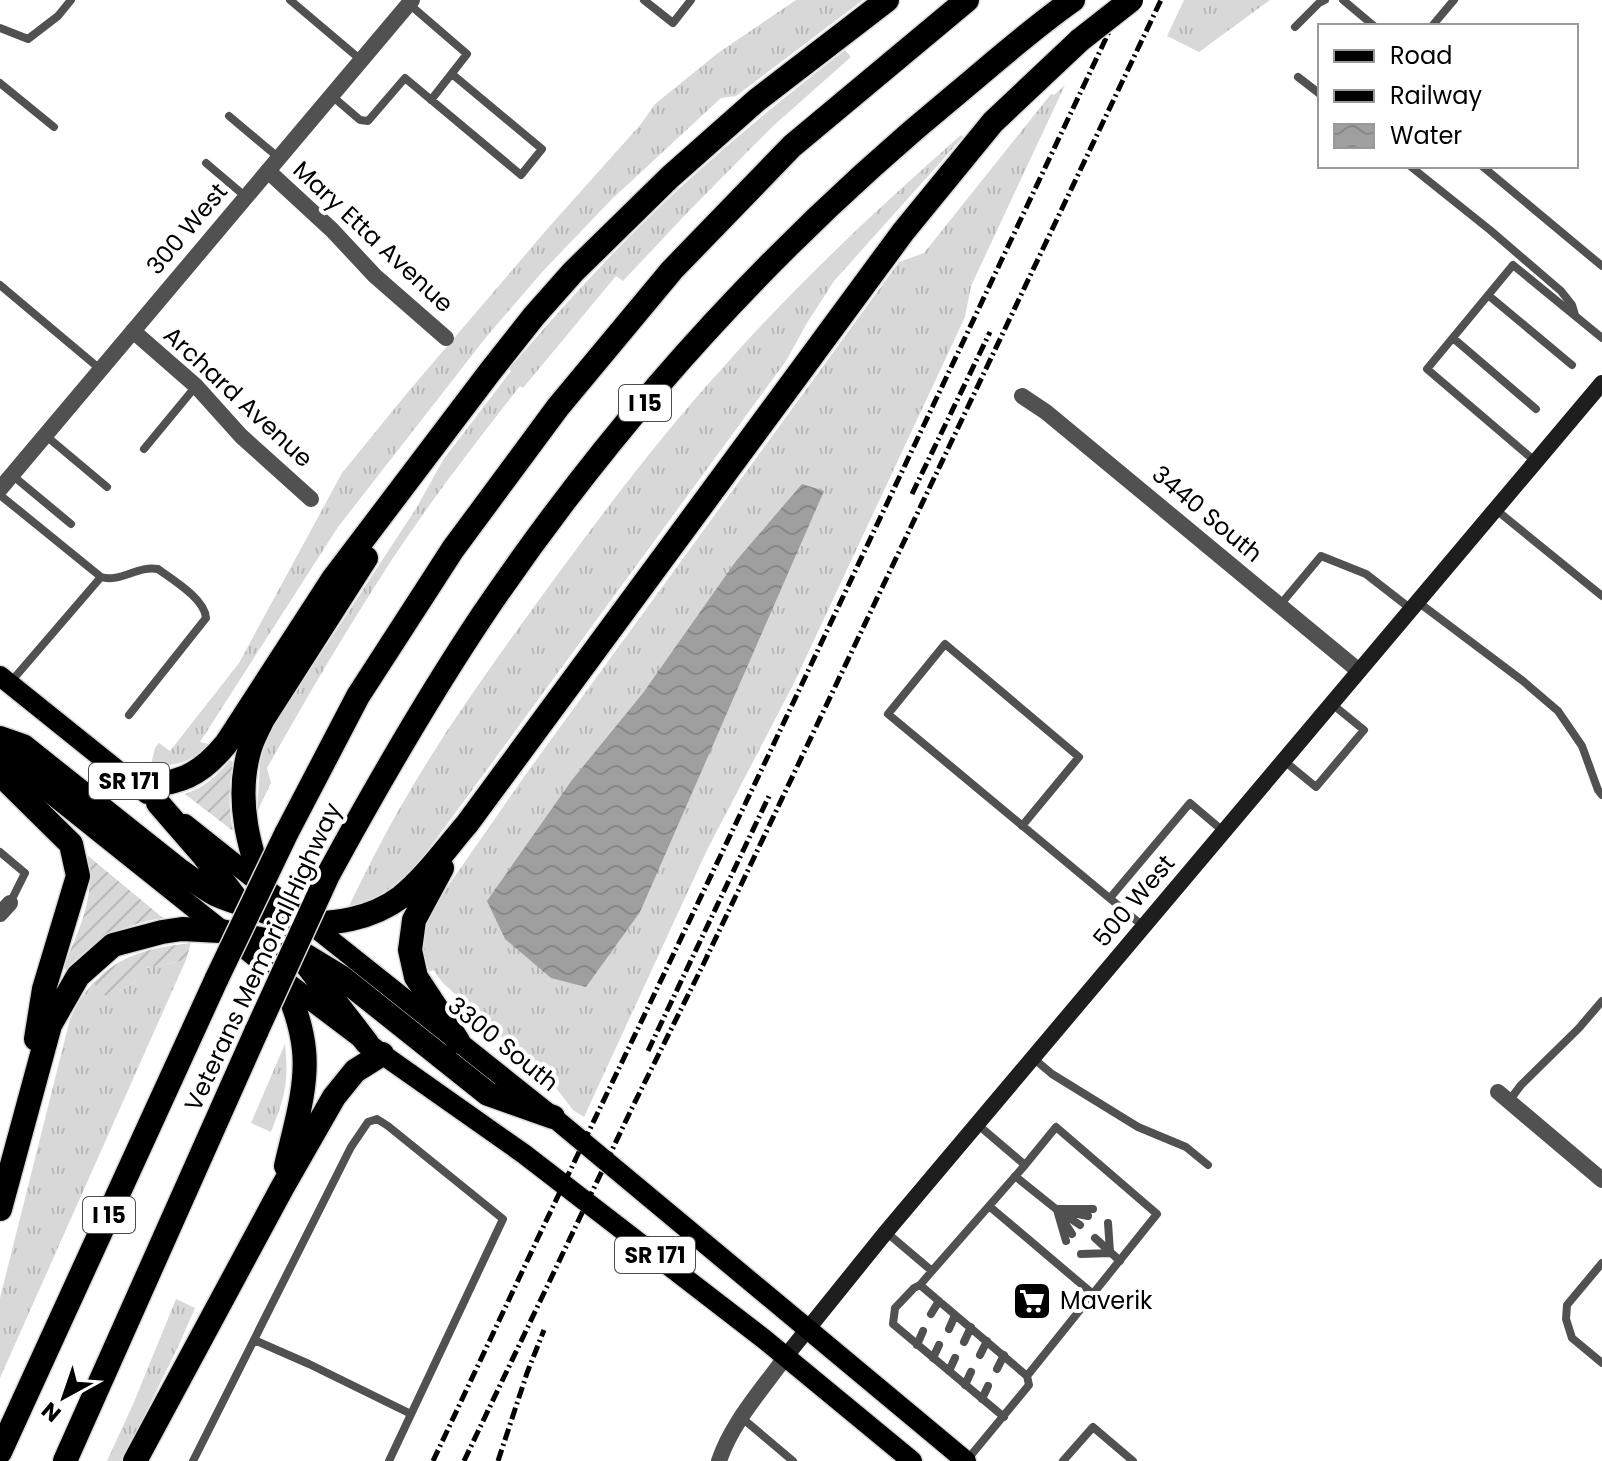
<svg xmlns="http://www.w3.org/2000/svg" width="1602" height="1461" font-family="Poppins,sans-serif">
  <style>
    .grass { fill: url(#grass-tufts) }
    .garden { fill: url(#garden-furrows) }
    .water { fill: url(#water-waves) }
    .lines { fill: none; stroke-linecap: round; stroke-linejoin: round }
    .primary-casing { stroke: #dbdbdb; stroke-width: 23 }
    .motorway-casing { stroke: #dbdbdb; stroke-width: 27 }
    .service { stroke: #515151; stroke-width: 8 }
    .minor { stroke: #515151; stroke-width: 16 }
    .tertiary { stroke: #515151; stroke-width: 16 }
    .secondary { stroke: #1e1e1e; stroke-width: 16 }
    .primary { stroke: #000; stroke-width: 20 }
    .motorway { stroke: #000; stroke-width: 24 }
    .rail { stroke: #000; stroke-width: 5; stroke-dasharray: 12 4 2 4; stroke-linecap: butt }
    .motorway-bridge-casing { stroke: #dbdbdb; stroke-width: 27; stroke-linecap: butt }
    .motorway-bridge { stroke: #000; stroke-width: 24 }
    .labels { text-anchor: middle; stroke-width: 8; stroke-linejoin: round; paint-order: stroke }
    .shield { fill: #fff; stroke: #4c4c4c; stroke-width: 2 }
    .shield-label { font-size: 22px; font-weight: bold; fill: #000 }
    .street-label { font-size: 24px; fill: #000; stroke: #fff }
    .poi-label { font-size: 24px; fill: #000; stroke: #fff; text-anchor: start }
  </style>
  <defs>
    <pattern id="grass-tufts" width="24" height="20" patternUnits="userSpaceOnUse" patternTransform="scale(2)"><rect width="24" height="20" fill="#d8d8d8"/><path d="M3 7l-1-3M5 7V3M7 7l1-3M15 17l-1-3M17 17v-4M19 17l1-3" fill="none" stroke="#b8b8b8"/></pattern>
    <pattern id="garden-furrows" width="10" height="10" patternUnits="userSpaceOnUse" patternTransform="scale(2)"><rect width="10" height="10" fill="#d8d8d8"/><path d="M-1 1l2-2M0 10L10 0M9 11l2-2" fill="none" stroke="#b8b8b8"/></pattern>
    <pattern id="water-waves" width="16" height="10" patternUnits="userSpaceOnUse" patternTransform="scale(2)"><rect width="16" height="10" fill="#9f9f9f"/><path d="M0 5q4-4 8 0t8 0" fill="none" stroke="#878787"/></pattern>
  </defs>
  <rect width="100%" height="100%" fill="#fff"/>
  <path class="grass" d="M 796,0 L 863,0 L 736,96 L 721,98 L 611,200 L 543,271 L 487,336 L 338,527 L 200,742 L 209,744 C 193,762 175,767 151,765 L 155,748 L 159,743 L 170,751 L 239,663 L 342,473 L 408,392 L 549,227 L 641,124 L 655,104 L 718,53 Z
    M 1184,0 L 1270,0 L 1199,52 L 1167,36 Z
    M 845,50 L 851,57 L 772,127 L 686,214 L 623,281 L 616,276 L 523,388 L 520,386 C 476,442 432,499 393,558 C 348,627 307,697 267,768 L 271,783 L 257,812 L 260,763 L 267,736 L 417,507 L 443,460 L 511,371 L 509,369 C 550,321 592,274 637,229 C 702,164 773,106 845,50 Z
    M 1065,85 L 971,286 L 965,317 L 794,683 L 707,850 L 584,1117 L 573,1110 L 557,1089 L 443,983 L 433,970 L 429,972 L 423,952 L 422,939 L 431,912 L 446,889 L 526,774 L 899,262 L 924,253 L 1051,94 L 1054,95 Z
    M 961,135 L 963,137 L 834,281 L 807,323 L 786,361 L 423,857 C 400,883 382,898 348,908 C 365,873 382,839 401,806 C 442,734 491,666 539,600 C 599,518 659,437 727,363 C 800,281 879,207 961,135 Z
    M 186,960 L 0,1378 L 0,1298 L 70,1019 L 80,999 L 93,983 L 111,1000 L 120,991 L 136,981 L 133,975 L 146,968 Z
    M 285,1044 C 289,1082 285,1097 271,1132 L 251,1123 Z
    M 176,1299 L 195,1308 L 177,1349 L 122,1461 L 107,1461 L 134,1402 Z"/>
  <path class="garden" d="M 230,760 L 233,762 C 229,785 228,807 233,831 L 185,794 C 205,787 217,776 230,760 Z
    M 87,855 L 163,918 C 124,924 93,940 67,970 L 63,968 C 78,931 97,896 87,855 Z
    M 191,943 L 186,960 L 146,968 L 134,975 L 136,981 L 120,991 L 111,1001 L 93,983 C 123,953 150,948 191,943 Z"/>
  <path class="water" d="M 802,484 L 824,491 L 640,912 L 586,987 L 551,978 L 505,939 L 487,901 L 572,780 L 643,693 L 736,561 Z"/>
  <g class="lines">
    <defs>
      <path id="primary" d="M 0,676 L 147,794
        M 0,753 L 284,980 L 382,1054 L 524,1154 L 764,1339 L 912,1461
        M 185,824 L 553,1117 L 966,1461"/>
      <path id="motorway" d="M 0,738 L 23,746 L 179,870 C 191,878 202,887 215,894 C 228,900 242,904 255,908 C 269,913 282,918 296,921 C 331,927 373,918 401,897 C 425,878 447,847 467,824 L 903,232 L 993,122 L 1080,40
        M 0,774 L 71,844 L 78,876 L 44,989 L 36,1039
        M 135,785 C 147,784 162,785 174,781 C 196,776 212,761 226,744 L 333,579 L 489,373 L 534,316 L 573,272 L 670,177 L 757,100 L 887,0
        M 158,803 L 204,856 L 240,904
        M 286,834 L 358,696 L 453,549 L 558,407 L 672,270 L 792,146 L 967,0
        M 442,868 L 414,920 L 410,950 L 416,977 L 458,1041
        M 328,875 C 376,787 426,700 482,616 C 615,419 777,241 960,91 C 997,60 1033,28 1073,0
        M 267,900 C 250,850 234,801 250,748 C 253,738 258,729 263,719 L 366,558
        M 300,956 L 367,1043
        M 276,962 C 288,991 301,1019 304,1050 C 308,1087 294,1130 286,1166
        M 0,1209 L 50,1025 L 78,976 L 113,945 L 162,932 L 182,929 L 221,931 L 265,940 L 303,954 L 341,977 L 488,1094 L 553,1117
        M 0,1452 L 217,978
        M 65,1461 L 257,1030
        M 135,1461 L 282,1188 L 334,1097 L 355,1071 L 382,1054"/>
    </defs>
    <use href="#primary" class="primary-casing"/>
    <use href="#motorway" class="motorway-casing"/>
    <path class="service" d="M 290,0 L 361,60
      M 644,0 L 673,23 L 691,0
      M 1343,0 L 1374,26
      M 409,4 L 467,54 L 431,100
      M 1432,26 L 1454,0
      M 1295,27 L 1319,3 L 1325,0
      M 0,28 L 28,39 L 58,16 L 71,0
      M 1298,77 L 1320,94
      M 0,83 L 54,127
      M 332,96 L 360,120 L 368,121 L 405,78 L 521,175 L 542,149 L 452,74
      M 229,116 L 279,158
      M 206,163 L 246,197
      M 1410,166 L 1490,230 L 1561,291 L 1572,305 L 1575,315
      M 1482,166 L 1602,266
      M 0,285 L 100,369
      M 1488,295 L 1572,365
      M 1453,338 L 1536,409
      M 45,435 L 107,487
      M 144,449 L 196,386
      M 1536,462 L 1427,369 L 1513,265 L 1602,338
      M 12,475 L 71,524
      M 0,495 L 101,577 L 9,684
      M 1495,509 L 1602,596
      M 101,577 C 120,583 138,565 158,569 C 173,580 205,599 206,618 L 129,715
      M 1418,602 L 1523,681 L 1558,711 L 1582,746 L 1598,790 L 1602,795
      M 1280,605 L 1321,556 L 1366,574 L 1411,609
      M 1283,760 L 1316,787 L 1364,730 L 1332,704
      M 1022,826 L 1079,757 L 945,644 L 888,714 L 1143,926
      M 0,852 L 25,873 L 10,903
      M 1110,898 L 1190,803 L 1223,831
      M 1033,1058 L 1052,1074 L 1138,1127 L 1186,1147 L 1208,1165
      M 1509,1101 L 1521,1085 L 1579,1028 L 1602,1001
      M 1025,1165 L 1056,1127 L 1157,1214 L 1027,1376
      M 1015,1176 L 1056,1209 L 1080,1225
      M 989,1206 L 1093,1294
      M 1057,1209 L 1093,1209
      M 1057,1210 L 1066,1241
      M 1073,1213 L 1088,1216
      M 1061,1217 L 1072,1234
      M 1108,1223 L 1110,1252
      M 886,1232 L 932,1271 L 920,1285 L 1027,1376 L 1029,1385 L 967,1460
      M 1095,1238 L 1120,1261
      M 1081,1254 L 1110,1253
      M 1602,1263 L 1567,1305 L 1566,1319 L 1572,1338 L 1602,1363
      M 932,1271 L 1025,1165 L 977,1124
      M 920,1285 L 914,1288 L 895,1308 L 893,1324 L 1004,1417
      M 931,1314 L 939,1301
      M 949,1329 L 955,1315
      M 254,1340 L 309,1364 L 411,1414
      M 964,1342 L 971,1327
      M 917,1345 L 923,1331
      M 980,1355 L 987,1341
      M 933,1358 L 939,1345
      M 997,1369 L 1004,1355
      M 949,1371 L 955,1358
      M 965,1385 L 971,1372
      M 982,1399 L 988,1386
      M 742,1418 L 793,1461
      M 193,1461 L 351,1147 L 368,1122 L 377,1119 L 388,1126 L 503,1219 L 389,1461
      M 1063,1461 L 1093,1427 L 1133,1461"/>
    <path class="minor" d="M 268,171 L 332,230 L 375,276 L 446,338
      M 133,331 L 196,386 L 241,436 L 311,499
      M 1022,396 L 1046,412 L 1359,671
      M 0,914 L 10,903
      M 1498,1092 L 1602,1180
      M 719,1461 C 732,1422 762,1390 786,1356"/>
    <path class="tertiary" d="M 0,489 L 412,0"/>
    <path class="secondary" d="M 786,1356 L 886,1232 L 1602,383"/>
    <use href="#primary" class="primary"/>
    <use href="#motorway" class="motorway"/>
    <path class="rail" d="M 912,494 L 990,332
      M 648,1051 L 770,794
      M 433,1461 L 537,1240 L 769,754 L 1124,0
      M 464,1461 L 632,1108 L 703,965 L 1161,0
      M 498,1461 L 527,1373 L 544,1330"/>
    <defs>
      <path id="motorway-bridge" d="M 1080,40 L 1131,0
        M 217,978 L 286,834
        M 257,1030 L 328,875"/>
    </defs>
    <use href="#motorway-bridge" class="motorway-bridge-casing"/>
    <use href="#motorway-bridge" class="motorway-bridge"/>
  </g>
  <defs>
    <symbol id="supermarket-square" viewBox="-11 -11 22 22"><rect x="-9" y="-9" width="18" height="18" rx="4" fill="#000" stroke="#fff"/><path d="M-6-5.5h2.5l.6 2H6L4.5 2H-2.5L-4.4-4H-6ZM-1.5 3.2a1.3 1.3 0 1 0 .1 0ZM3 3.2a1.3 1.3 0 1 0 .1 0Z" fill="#fff"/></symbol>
  </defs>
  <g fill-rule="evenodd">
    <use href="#supermarket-square" x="1010" y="1279" width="44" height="44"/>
  </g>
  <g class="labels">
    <g class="shield">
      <rect x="619" y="385" width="52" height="36" rx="6"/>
      <rect x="89" y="763" width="80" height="36" rx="6"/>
      <rect x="83" y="1197" width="52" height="36" rx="6"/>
      <rect x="615" y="1237" width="80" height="36" rx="6"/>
    </g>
    <g class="shield-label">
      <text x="645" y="411">I 15</text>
      <text x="129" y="789">SR 171</text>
      <text x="109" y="1223">I 15</text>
      <text x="655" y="1263">SR 171</text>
    </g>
    <g class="street-label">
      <text transform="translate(187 229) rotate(-50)" y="8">300 West</text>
      <text transform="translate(373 237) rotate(43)" y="8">Mary Etta Avenue</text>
      <text transform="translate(238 397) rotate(43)" y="8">Archard Avenue</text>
      <text transform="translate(1207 514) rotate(40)" y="8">3440 South</text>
      <text transform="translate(1134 901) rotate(-50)" y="8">500 West</text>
      <text transform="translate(263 957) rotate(-65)" y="8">Veterans Memorial Highway</text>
      <text transform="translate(503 1044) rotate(39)" y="8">3300 South</text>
    </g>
    <g class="poi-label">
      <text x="1060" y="1309">Maverik</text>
    </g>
  </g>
  <rect x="1318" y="24" width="260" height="144" fill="#ffffff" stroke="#999999" stroke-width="2"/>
  <rect x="1334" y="50" width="40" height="12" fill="#000000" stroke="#999999" stroke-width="2"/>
  <text x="1390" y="64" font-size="24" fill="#000000">Road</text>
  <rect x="1334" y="90" width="40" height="12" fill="#000000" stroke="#999999" stroke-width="2"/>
  <text x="1390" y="104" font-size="24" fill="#000000">Railway</text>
  <rect x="1334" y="124" width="40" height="24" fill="url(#water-waves)" stroke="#999999" stroke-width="2"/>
  <text x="1390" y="144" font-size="24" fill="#000000">Water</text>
  <g transform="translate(64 1397) rotate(220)" stroke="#ffffff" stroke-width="6" paint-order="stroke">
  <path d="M0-6L14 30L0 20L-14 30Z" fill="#000000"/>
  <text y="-12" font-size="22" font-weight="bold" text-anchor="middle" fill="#000000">N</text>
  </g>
</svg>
